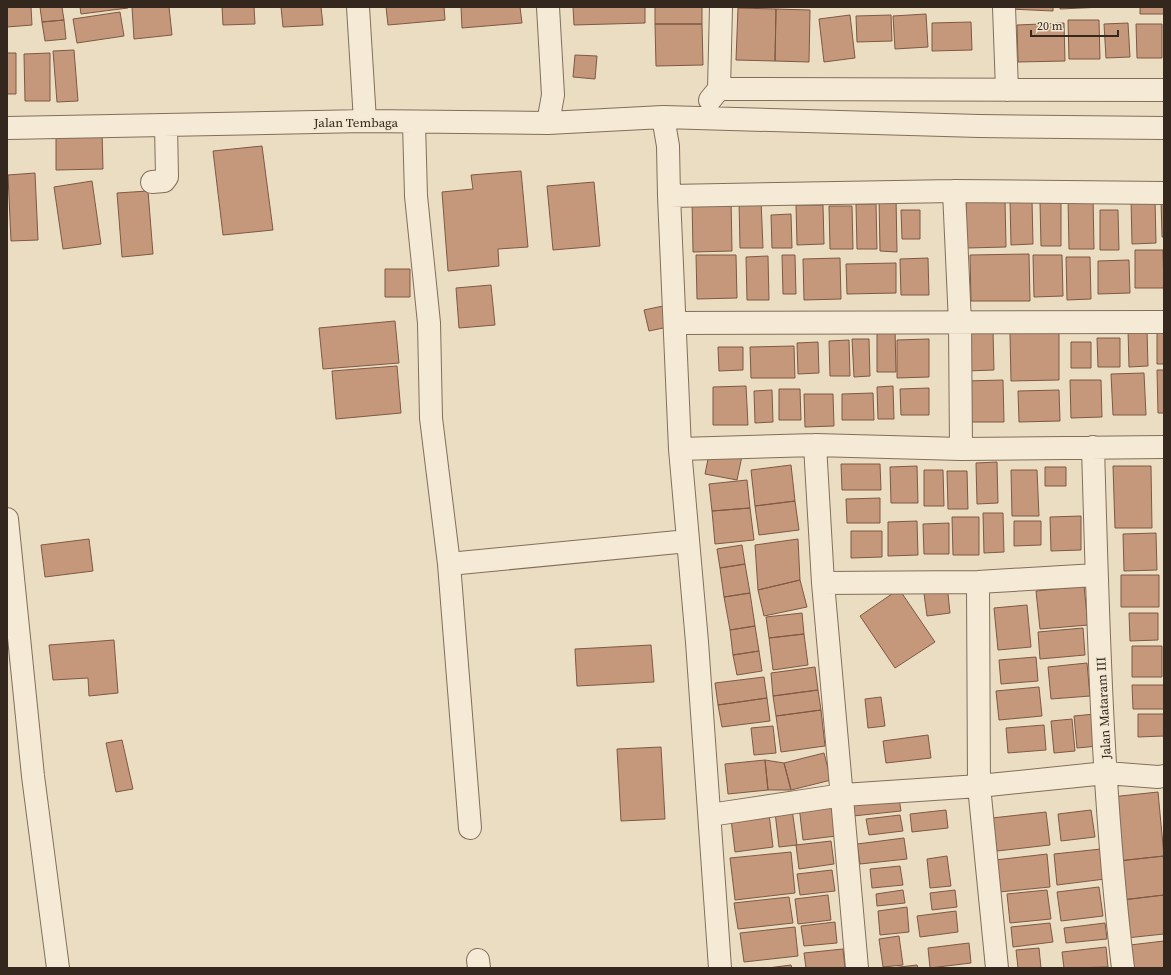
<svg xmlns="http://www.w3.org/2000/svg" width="1171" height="975" font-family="'Source Serif 4',serif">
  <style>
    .building { fill: #c5977b; stroke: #7f5943 }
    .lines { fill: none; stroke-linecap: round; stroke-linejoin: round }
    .minor-casing { stroke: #826e5b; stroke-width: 24 }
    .minor { stroke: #f5ead5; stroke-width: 22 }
    .labels { text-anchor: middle; stroke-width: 3; stroke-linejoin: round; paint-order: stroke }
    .street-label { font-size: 13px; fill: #33271e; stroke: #f2e7d1 }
  </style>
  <rect width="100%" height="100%" fill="#eaddc2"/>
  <path class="building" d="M 7,7 L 31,7 L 32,25 L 7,27 Z
    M 40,7 L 62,7 L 64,20 L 42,22 Z
    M 80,7 L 127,7 L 128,8 L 81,14 Z
    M 132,7 L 169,7 L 172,35 L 134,39 Z
    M 222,7 L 254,7 L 255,24 L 223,25 Z
    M 281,7 L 321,7 L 323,25 L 283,27 Z
    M 386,7 L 444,7 L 445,20 L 388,25 Z
    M 461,7 L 520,7 L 522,23 L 462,28 Z
    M 573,7 L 645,7 L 645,23 L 574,25 Z
    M 655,7 L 702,7 L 702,24 L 655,24 Z
    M 1010,7 L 1053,7 L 1053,11 L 1010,9 Z
    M 1060,7 L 1103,7 L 1060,9 Z
    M 1140,7 L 1164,7 L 1164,14 L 1140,14 Z
    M 738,8 L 776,9 L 775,61 L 736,60 Z
    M 776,9 L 810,10 L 809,62 L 775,61 Z
    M 120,12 L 124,36 L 77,43 L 73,19 Z
    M 926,14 L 928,47 L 895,49 L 893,16 Z
    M 850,15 L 855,58 L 824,62 L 819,19 Z
    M 891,15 L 892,41 L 857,42 L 856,16 Z
    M 64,20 L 66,39 L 45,41 L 42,22 Z
    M 1068,20 L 1099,20 L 1100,59 L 1069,59 Z
    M 971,22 L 972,50 L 932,51 L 932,23 Z
    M 1064,23 L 1065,61 L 1018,62 L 1017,25 Z
    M 1128,23 L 1130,57 L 1106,58 L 1104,24 Z
    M 655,24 L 702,24 L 703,65 L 656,66 Z
    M 1136,24 L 1162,24 L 1162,58 L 1137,58 Z
    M 74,50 L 78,101 L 57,102 L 53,51 Z
    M 7,53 L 16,53 L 16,94 L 7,94 Z
    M 50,53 L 50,101 L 25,101 L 24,54 Z
    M 575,55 L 597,56 L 595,79 L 573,77 Z
    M 102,130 L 103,169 L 56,170 L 56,131 Z
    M 262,146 L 273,230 L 223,235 L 213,151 Z
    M 521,171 L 528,247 L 498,249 L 499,266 L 448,271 L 442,192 L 473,189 L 471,175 Z
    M 35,173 L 38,240 L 11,241 L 8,175 Z
    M 92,181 L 101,244 L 63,249 L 54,187 Z
    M 594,182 L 600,246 L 553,250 L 547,186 Z
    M 148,191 L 153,254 L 122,257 L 117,193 Z
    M 896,197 L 897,252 L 880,251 L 879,198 Z
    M 1068,197 L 1093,197 L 1094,249 L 1069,249 Z
    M 692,199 L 731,199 L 732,251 L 693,252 Z
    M 1131,199 L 1155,199 L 1156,243 L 1132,244 Z
    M 761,200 L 763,248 L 740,248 L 739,201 Z
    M 1005,200 L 1006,247 L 967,248 L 966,201 Z
    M 1010,200 L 1032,200 L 1033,244 L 1011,245 Z
    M 1161,200 L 1164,200 L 1164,237 L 1162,237 Z
    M 1040,202 L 1061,202 L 1061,246 L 1041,246 Z
    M 856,204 L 876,204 L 877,249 L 857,249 Z
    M 796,205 L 823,205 L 824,244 L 797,245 Z
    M 829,206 L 852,206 L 853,249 L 830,249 Z
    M 901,210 L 920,210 L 920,239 L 902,239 Z
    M 1100,210 L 1118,210 L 1119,250 L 1100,250 Z
    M 791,214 L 792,248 L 772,248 L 771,215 Z
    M 1135,250 L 1163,250 L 1164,288 L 1135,288 Z
    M 1029,254 L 1030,301 L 971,301 L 970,255 Z
    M 696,255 L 736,255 L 737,298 L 697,299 Z
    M 782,255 L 795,255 L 796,294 L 783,294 Z
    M 1033,255 L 1062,255 L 1063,296 L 1034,297 Z
    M 768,256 L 769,300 L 747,300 L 746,257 Z
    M 1066,257 L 1090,257 L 1091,299 L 1067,300 Z
    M 840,258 L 841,299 L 804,300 L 803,259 Z
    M 928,258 L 929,295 L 901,295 L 900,259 Z
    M 1129,260 L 1130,293 L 1098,294 L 1098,261 Z
    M 896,263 L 896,293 L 847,294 L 846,264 Z
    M 385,269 L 410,269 L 410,297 L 385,297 Z
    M 491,285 L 495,325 L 459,328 L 456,288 Z
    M 663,306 L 668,327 L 649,331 L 644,310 Z
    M 395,321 L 399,363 L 323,369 L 319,328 Z
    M 1157,325 L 1164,325 L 1164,364 L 1157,364 Z
    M 895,329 L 896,372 L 877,372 L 877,330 Z
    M 1128,330 L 1147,330 L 1148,366 L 1129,367 Z
    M 966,331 L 993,331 L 994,370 L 966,371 Z
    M 1059,332 L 1059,380 L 1011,381 L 1010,333 Z
    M 1097,338 L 1120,338 L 1120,367 L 1098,367 Z
    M 852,339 L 869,339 L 870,376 L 854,377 Z
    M 929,339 L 929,377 L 897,378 L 897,340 Z
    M 849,340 L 850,376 L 830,376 L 829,341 Z
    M 818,342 L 819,373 L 798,374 L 797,343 Z
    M 1071,342 L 1091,342 L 1091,368 L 1071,368 Z
    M 794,346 L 795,378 L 751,378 L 750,347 Z
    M 718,347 L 743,347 L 743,370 L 719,371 Z
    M 397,366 L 401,413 L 336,419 L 332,371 Z
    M 1157,370 L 1164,370 L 1164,413 L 1158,413 Z
    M 1144,373 L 1146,415 L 1113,415 L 1111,374 Z
    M 1003,380 L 1004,422 L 966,422 L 965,381 Z
    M 1070,380 L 1101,380 L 1102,417 L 1071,418 Z
    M 746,386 L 748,425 L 713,425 L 713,387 Z
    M 893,386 L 894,419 L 878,419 L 877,387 Z
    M 929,388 L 929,415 L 901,415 L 900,389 Z
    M 779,389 L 800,389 L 801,420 L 779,420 Z
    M 772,390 L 773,422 L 755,423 L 754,391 Z
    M 1059,390 L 1060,421 L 1019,422 L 1018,391 Z
    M 873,393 L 874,420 L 842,420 L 842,394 Z
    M 804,394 L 833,394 L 834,426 L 805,427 Z
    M 710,449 L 742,456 L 737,480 L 705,474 Z
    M 997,462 L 998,503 L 977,504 L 976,463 Z
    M 841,464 L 880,464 L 881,490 L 842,490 Z
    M 791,465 L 795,501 L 755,506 L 751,470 Z
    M 917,466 L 918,503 L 891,503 L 890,467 Z
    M 1113,466 L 1151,466 L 1152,528 L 1115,528 Z
    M 1045,467 L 1066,467 L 1066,486 L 1045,486 Z
    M 924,470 L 943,470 L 944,506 L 924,506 Z
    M 1011,470 L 1037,470 L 1039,516 L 1012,516 Z
    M 947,471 L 967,471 L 968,509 L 948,509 Z
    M 747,480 L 750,508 L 712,511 L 709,484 Z
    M 880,498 L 880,523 L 847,523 L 846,499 Z
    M 795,501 L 799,530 L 759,535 L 755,506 Z
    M 750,508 L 754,540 L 715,544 L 712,511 Z
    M 983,513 L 1003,513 L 1004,552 L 984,553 Z
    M 1081,516 L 1081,550 L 1051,551 L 1050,517 Z
    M 952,517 L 979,517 L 979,555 L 953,555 Z
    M 917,521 L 918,555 L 888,556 L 888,522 Z
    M 1014,521 L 1041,521 L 1041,545 L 1014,546 Z
    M 949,523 L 949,554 L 924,554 L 923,524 Z
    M 851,531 L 882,531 L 882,557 L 851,558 Z
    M 1156,533 L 1157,570 L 1124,571 L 1123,534 Z
    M 89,539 L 93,571 L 45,577 L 41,545 Z
    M 798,539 L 800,580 L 758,590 L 755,545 Z
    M 742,545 L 745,564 L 720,568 L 717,549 Z
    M 745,564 L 750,593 L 724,597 L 720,568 Z
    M 1121,575 L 1159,575 L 1159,607 L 1121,607 Z
    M 800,580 L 807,607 L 764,616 L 758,590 Z
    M 947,584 L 950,613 L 927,616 L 923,586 Z
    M 1084,586 L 1088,625 L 1040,629 L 1036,591 Z
    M 899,589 L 935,642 L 895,668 L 860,616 Z
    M 750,593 L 755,626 L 730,630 L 724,597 Z
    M 1027,605 L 1031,647 L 998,650 L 994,608 Z
    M 802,613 L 804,634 L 769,638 L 766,617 Z
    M 1129,613 L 1158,613 L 1158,640 L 1130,641 Z
    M 755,626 L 759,651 L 733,655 L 730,630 Z
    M 1083,628 L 1085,655 L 1040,659 L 1038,632 Z
    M 804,634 L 808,665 L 773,670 L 769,638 Z
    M 114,640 L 118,693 L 89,696 L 88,678 L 53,680 L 49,645 Z
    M 651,645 L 654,682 L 577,686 L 575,649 Z
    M 1132,646 L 1162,646 L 1162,677 L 1132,677 Z
    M 759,651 L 762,671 L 737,675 L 733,655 Z
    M 1036,657 L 1038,681 L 1001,684 L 999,660 Z
    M 1087,663 L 1090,696 L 1051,699 L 1048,667 Z
    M 815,667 L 818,690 L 773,696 L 771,673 Z
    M 764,677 L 767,698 L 718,705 L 715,683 Z
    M 1132,685 L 1164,685 L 1164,709 L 1133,709 Z
    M 1039,687 L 1042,716 L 999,720 L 996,691 Z
    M 818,690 L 821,710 L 776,716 L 773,696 Z
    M 881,697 L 885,726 L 868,728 L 865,699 Z
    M 767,698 L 770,721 L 722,727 L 718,705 Z
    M 821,710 L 825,746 L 781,752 L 776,716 Z
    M 1095,714 L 1098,746 L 1077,748 L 1074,716 Z
    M 1138,714 L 1164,714 L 1164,736 L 1138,737 Z
    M 1072,719 L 1075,751 L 1054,753 L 1051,721 Z
    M 1044,725 L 1046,750 L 1008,753 L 1006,728 Z
    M 773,726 L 776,753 L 754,755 L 751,728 Z
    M 928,735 L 931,758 L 886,763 L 883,741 Z
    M 122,740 L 133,789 L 116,792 L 106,743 Z
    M 661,747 L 665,819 L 621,821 L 617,749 Z
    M 824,753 L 831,780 L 791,790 L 784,763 Z
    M 765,760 L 784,763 L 791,790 L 768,790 Z
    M 765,760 L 768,790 L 728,794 L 725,764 Z
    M 1158,792 L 1164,856 L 1118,861 L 1111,797 Z
    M 899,798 L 901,811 L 853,816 L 852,803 Z
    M 832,803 L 836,836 L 803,840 L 799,806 Z
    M 792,809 L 797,845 L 779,847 L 775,812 Z
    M 946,810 L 948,828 L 912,832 L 910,814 Z
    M 1091,810 L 1095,837 L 1061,841 L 1058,814 Z
    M 1046,812 L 1050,845 L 997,851 L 992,818 Z
    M 769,814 L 773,847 L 735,852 L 731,819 Z
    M 900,815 L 903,831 L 869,835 L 866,819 Z
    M 904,838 L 907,859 L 860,864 L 857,844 Z
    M 831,841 L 834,864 L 799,869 L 796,845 Z
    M 1101,849 L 1105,879 L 1057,885 L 1054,854 Z
    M 791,852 L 795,893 L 735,900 L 730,858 Z
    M 1047,854 L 1050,887 L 999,892 L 995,860 Z
    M 947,856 L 951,886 L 930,888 L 927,859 Z
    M 1164,856 L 1164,895 L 1122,900 L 1118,861 Z
    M 900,866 L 903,885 L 872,888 L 870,869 Z
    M 832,870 L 835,891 L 800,895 L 797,874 Z
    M 1099,887 L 1103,916 L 1061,921 L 1057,892 Z
    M 903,890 L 905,903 L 877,906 L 876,894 Z
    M 955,890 L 957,907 L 932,910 L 930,893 Z
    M 1047,890 L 1051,919 L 1010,923 L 1007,894 Z
    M 828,895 L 831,920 L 798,924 L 795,899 Z
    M 1164,895 L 1164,934 L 1126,938 L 1122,900 Z
    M 789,897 L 793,923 L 738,929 L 734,903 Z
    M 907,907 L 909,932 L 880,935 L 878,911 Z
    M 956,911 L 958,932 L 920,937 L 917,916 Z
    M 835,922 L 837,943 L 804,946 L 801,926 Z
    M 1050,923 L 1053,942 L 1013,947 L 1011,927 Z
    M 1105,923 L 1107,939 L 1066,943 L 1064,928 Z
    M 795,927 L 798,956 L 744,962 L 740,933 Z
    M 899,936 L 903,965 L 883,967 L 879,939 Z
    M 1164,941 L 1164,968 L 1133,968 L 1130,945 Z
    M 969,943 L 971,963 L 930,968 L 928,948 Z
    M 1106,947 L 1108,967 L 1064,968 L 1062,952 Z
    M 1039,948 L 1041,968 L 1018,968 L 1016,950 Z
    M 843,949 L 845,968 L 806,968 L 804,953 Z
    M 791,965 L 792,968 L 768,968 Z
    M 917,965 L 918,968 L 891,968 Z"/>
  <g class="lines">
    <defs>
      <path id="minor" d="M 358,7 L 365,121
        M 1004,7 L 1007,90
        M 719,89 L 1164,90
        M 710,100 L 719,89 L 721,7
        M 663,117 L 668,146 L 669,196
        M 414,123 L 416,196 L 429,323 L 431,418 L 449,564 L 470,828
        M 548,123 L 553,95 L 548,7
        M 7,128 L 365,121 L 548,123 L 663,117 L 979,126 L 1164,128
        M 152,182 L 164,181 L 167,177 L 166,125
        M 954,191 L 960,323 L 961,449
        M 675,323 L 1164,322
        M 815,445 L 823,583 L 857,968
        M 1093,447 C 1098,621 1102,796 1123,968
        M 680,449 L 815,445 L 961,449 L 1164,447
        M 7,519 L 33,776 L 58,968
        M 449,564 L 688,541
        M 978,582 L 979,786 L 997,968
        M 823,583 L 978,582 L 1096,575
        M 710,815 L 843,795 L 979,786 L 1106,773 L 1158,777 L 1164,776
        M 478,960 L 479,968
        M 720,968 L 697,642 L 680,449 L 669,196 L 954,191 L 1164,193"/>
    </defs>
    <use href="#minor" class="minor-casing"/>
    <use href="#minor" class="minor"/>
  </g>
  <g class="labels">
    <g class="street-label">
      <text x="356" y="127">Jalan Tembaga</text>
      <text transform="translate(1103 708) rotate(-93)" y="5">Jalan Mataram III</text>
    </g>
  </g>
  <rect width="1171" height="975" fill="none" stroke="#33271e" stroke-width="16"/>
  <path d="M1031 30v6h87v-6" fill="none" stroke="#33271e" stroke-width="2"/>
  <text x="1037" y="30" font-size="12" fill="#33271e" stroke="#f2e7d1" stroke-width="3" paint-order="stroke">20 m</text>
</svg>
